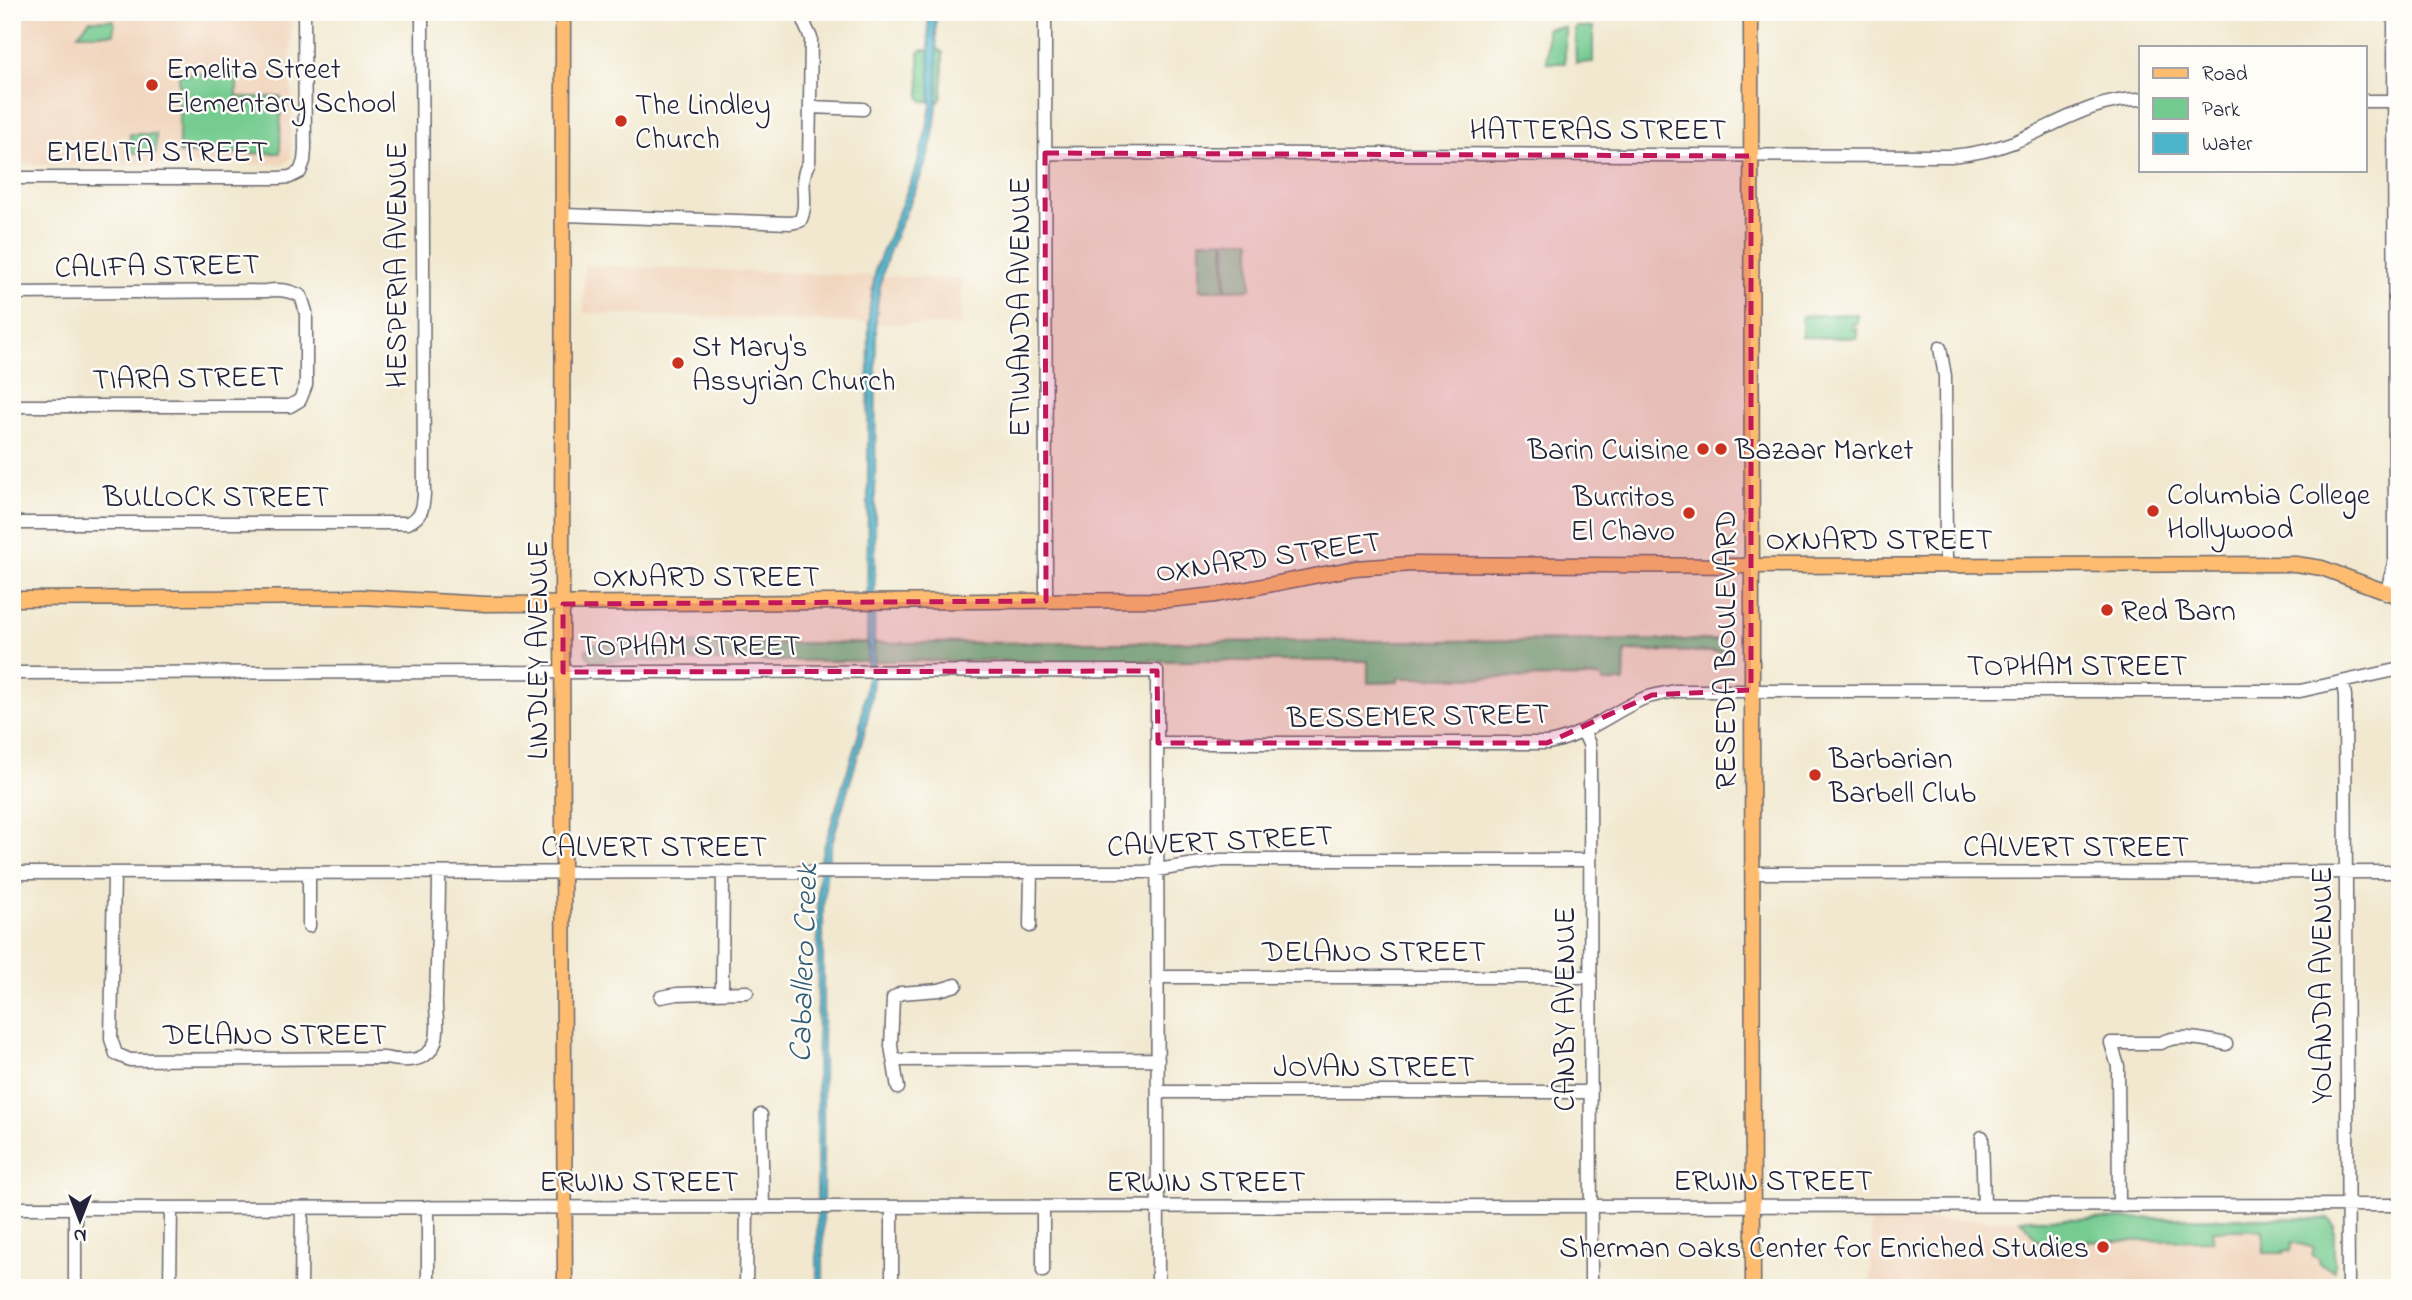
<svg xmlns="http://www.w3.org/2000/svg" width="2412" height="1300" font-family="'Indie Flower',sans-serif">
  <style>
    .built { fill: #f1d5bd }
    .green { fill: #74cb90; stroke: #4b7666; stroke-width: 2 }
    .water { fill: #4cb4cb; stroke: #376b83; stroke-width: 2 }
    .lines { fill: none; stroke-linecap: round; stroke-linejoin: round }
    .minor-casing { stroke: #6a676f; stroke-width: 15 }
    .major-casing { stroke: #6a676f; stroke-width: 17 }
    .minor { stroke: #fff; stroke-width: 12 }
    .major { stroke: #fdbc70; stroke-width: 14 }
    .marked { fill: #c2185b; fill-opacity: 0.2; stroke: #c2185b; stroke-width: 5; stroke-dasharray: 14 9; stroke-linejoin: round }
    .poi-dot { fill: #c8321e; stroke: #fdfcf7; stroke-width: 2.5 }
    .labels { text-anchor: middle; stroke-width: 5; stroke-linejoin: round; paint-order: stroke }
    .poi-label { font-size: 30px; fill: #22223b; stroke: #fdfcf7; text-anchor: start }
    .street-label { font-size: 30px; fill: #22223b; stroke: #fdfcf7 }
    .water-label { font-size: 32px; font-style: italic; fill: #335c75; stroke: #fdfcf7 }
  </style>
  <rect width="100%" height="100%" fill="#fdfcf7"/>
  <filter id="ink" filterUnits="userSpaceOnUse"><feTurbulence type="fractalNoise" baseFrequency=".0143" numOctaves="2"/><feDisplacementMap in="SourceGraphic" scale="14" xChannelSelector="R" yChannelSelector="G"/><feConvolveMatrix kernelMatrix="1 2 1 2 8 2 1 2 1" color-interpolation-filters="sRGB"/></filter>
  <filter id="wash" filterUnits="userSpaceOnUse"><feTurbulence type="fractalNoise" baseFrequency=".00686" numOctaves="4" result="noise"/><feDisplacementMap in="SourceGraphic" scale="28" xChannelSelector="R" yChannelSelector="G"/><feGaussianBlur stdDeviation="1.57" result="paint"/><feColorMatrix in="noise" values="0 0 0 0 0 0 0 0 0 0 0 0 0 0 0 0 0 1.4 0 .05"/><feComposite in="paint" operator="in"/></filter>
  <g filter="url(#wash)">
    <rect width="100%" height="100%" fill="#f1e8cf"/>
    <path class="built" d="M 12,12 L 291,12 L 291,158 L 284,164 L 12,165 Z
      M 584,265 L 961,279 L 961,326 L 584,313 Z
      M 2329,1219 L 2334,1225 L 2334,1288 L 1871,1288 L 1871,1220 Z"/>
    <path class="green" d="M 90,20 L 114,20 L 114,34 L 78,34 Z
      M 1565,27 L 1565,63 L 1547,63 L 1547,28 Z
      M 1575,27 L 1593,27 L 1593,62 L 1576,63 Z
      M 922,50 L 939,50 L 943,53 L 942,96 L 939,102 L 923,101 L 920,97 L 919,53 Z
      M 235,73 L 237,76 L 237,97 L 281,97 L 280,153 L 179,154 L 179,74 Z
      M 130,134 L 156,134 L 156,153 L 130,153 Z
      M 1224,240 L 1225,290 L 1200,290 L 1200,241 Z
      M 1226,240 L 1251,240 L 1251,289 L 1226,290 Z
      M 1848,314 L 1857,314 L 1857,324 L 1853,324 L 1853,329 L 1857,329 L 1857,338 L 1802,337 L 1802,316 Z
      M 1720,640 L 1721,644 L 1729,652 L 1625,651 L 1624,682 L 1603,682 L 1602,677 L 1399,678 L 1398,682 L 1368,683 L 1368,661 L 592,661 L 586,654 L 586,649 L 591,649 L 593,644 Z
      M 2278,1218 L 2329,1219 L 2334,1225 L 2334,1270 L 2319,1264 L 2319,1259 L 2312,1255 L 2314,1248 L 2292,1242 L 2291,1250 L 2283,1251 L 2283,1253 L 2264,1253 L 2263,1230 L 2213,1230 L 2213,1240 L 2039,1242 L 2020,1219 Z"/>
    <path class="water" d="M 928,12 L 935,12 C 937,59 942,106 929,151 C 920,186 901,218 889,252 C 882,272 878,293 876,315 L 874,665 C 872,732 844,791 829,855 C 825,872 825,892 823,909 L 823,1288 L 817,1288 L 818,885 L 821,858 L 859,733 L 867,681 L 869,313 L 876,268 L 916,169 L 927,129 L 931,106 Z"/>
  </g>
  <g filter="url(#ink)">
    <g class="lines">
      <defs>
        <path id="minor" d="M 1045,12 L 1046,601
          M 2365,101 L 2399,101
          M 810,107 L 863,109
          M 1045,153 L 1951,156 C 1973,154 1993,150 2014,142 C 2057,125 2092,99 2141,99
          M 12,178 L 279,178 L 290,177 L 300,172 L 304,161 L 305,149 L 304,12
          M 564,215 L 791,223 L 800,221 C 810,203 797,179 809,163 L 811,38 L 805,25 L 806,12
          M 12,293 L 266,291 C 280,289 288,290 301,296 L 306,312 L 306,385 L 300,400 L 290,406 L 12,406
          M 1940,348 L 1945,376 L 1946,565
          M 12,523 L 408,523 C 422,516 423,509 424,494 L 422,12
          M 2386,594 L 2395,560 L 2394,12
          M 12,673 L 1157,671 L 1158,1288
          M 2343,683 L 2345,696 L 2348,1288
          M 1583,731 L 1589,744 L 1590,752 L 1591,1288
          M 1158,743 L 1547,743 C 1581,738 1608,715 1638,701 C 1649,695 1663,694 1675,691 L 2300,691 L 2400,669
          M 12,873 L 1144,872 L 1221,860 L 1590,860
          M 1752,873 L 2400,872
          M 114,874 L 111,1039 L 116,1054 L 130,1060 L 385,1058 C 399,1061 419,1063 430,1051 C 435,1045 437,1037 437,1030 C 438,1020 435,1009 436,998 C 437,957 439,916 439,874
          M 309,926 L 309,874
          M 1030,926 L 1031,872
          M 1158,977 L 1590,977
          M 722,993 L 723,872
          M 661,997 L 677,994 L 747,992
          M 895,1060 L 1158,1059
          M 898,1088 L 891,1046 L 893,998 L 901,993 L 939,990 L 956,985
          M 1158,1092 L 1590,1092
          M 761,1115 L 763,1208
          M 1982,1137 L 1984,1205
          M 2119,1205 L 2118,1066 L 2111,1043 L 2161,1043 C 2178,1033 2208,1040 2226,1044
          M 428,1207 L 428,1288
          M 892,1207 L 892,1288
          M 1043,1207 L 1043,1271
          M 12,1208 L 2400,1205
          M 75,1208 L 75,1288
          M 170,1288 L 171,1208
          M 301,1288 L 302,1208
          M 746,1288 L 747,1208"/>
        <path id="major" d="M 563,12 L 562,622 L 565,1288
          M 1751,12 L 1753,1288
          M 12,599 L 361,597 L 486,604 L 1168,600 L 1216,595 L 1355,568 L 1413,564 L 1751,566 L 2296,564 L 2322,568 L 2400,597"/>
      </defs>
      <use href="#minor" class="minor-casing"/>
      <use href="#major" class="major-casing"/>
      <use href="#minor" class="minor"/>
      <use href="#major" class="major"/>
    </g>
  </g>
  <path class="marked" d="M 1045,153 L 1751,156 L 1751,690 L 1652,695 L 1547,743 L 1158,743 L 1157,671 L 563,672 L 563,604 L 1046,601 Z"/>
  <g class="poi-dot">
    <circle cx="152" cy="85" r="7"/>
    <circle cx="621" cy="121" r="7"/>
    <circle cx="678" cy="363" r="7"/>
    <circle cx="1703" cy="449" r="7"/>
    <circle cx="1721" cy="449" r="7"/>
    <circle cx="2153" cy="511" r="7"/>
    <circle cx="1689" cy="513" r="7"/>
    <circle cx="2107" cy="610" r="7"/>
    <circle cx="1815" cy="775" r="7"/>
    <circle cx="2103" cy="1247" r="7"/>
  </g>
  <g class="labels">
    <g class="poi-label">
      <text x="166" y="78">Emelita Street<tspan x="166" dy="34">Elementary School</tspan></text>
      <text x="635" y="114">The Lindley<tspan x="635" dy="34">Church</tspan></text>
      <text x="692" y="356">St Mary's<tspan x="692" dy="34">Assyrian Church</tspan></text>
      <text x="1689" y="459" text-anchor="end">Barin Cuisine</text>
      <text x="1735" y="459">Bazaar Market</text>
      <text x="2167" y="504">Columbia College<tspan x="2167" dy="34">Hollywood</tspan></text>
      <text x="1675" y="506" text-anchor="end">Burritos<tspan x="1675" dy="34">El Chavo</tspan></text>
      <text x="2121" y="620">Red Barn</text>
      <text x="1829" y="768">Barbarian<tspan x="1829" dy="34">Barbell Club</tspan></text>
      <text x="2089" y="1257" text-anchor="end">Sherman Oaks Center for Enriched Studies</text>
    </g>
    <g class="street-label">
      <text x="1598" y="139">HATTERAS STREET</text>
      <text x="157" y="161">EMELITA STREET</text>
      <text transform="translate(157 265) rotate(-1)" y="10">CALIFA STREET</text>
      <text transform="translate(396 265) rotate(-90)" y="10">HESPERIA AVENUE</text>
      <text transform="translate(1019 307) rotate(-90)" y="10">ETIWANDA AVENUE</text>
      <text transform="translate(188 377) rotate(-1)" y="10">TIARA STREET</text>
      <text x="216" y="506">BULLOCK STREET</text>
      <text x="1879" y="549">OXNARD STREET</text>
      <text transform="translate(1268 556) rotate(-8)" y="10">OXNARD STREET</text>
      <text x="706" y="586">OXNARD STREET</text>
      <text x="690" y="655">TOPHAM STREET</text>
      <text transform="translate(537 650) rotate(-90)" y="10">LINDLEY AVENUE</text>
      <text transform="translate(1725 650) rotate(-90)" y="10">RESEDA BOULEVARD</text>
      <text x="2077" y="675">TOPHAM STREET</text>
      <text transform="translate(1418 715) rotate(-1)" y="10">BESSEMER STREET</text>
      <text transform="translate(1220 840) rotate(-3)" y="10">CALVERT STREET</text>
      <text x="654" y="856">CALVERT STREET</text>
      <text x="2076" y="856">CALVERT STREET</text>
      <text x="1374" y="961">DELANO STREET</text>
      <text transform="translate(2321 985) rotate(-90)" y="10">YOLANDA AVENUE</text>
      <text transform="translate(1564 1009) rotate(-90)" y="10">CANBY AVENUE</text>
      <text x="275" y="1044">DELANO STREET</text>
      <text x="1374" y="1076">JOVAN STREET</text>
      <text x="1773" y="1190">ERWIN STREET</text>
      <text x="639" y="1191">ERWIN STREET</text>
      <text x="1206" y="1191">ERWIN STREET</text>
    </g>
    <g class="water-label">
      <text transform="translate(802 963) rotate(-88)" y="11">Caballero Creek</text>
    </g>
  </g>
  <rect width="2412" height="1300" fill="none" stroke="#fdfcf7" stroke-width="42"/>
  <rect x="2139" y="46" width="228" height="126" fill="#fdfcf7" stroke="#a5a5ac" stroke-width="2"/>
  <rect x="2153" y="68" width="35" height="10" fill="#fdbc70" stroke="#a5a5ac" stroke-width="2"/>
  <text x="2202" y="80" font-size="21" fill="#22223b">Road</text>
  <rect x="2153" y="98" width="35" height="21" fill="#74cb90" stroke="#a5a5ac" stroke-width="2"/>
  <text x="2202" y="116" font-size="21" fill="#22223b">Park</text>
  <rect x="2153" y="133" width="35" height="21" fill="#4cb4cb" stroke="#a5a5ac" stroke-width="2"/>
  <text x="2202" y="150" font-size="21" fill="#22223b">Water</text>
  <g transform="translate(80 1220) rotate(180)" stroke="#fdfcf7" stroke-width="5" paint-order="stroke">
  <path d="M0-5L12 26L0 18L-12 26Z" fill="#22223b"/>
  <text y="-10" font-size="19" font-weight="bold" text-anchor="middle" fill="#22223b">N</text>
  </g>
</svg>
